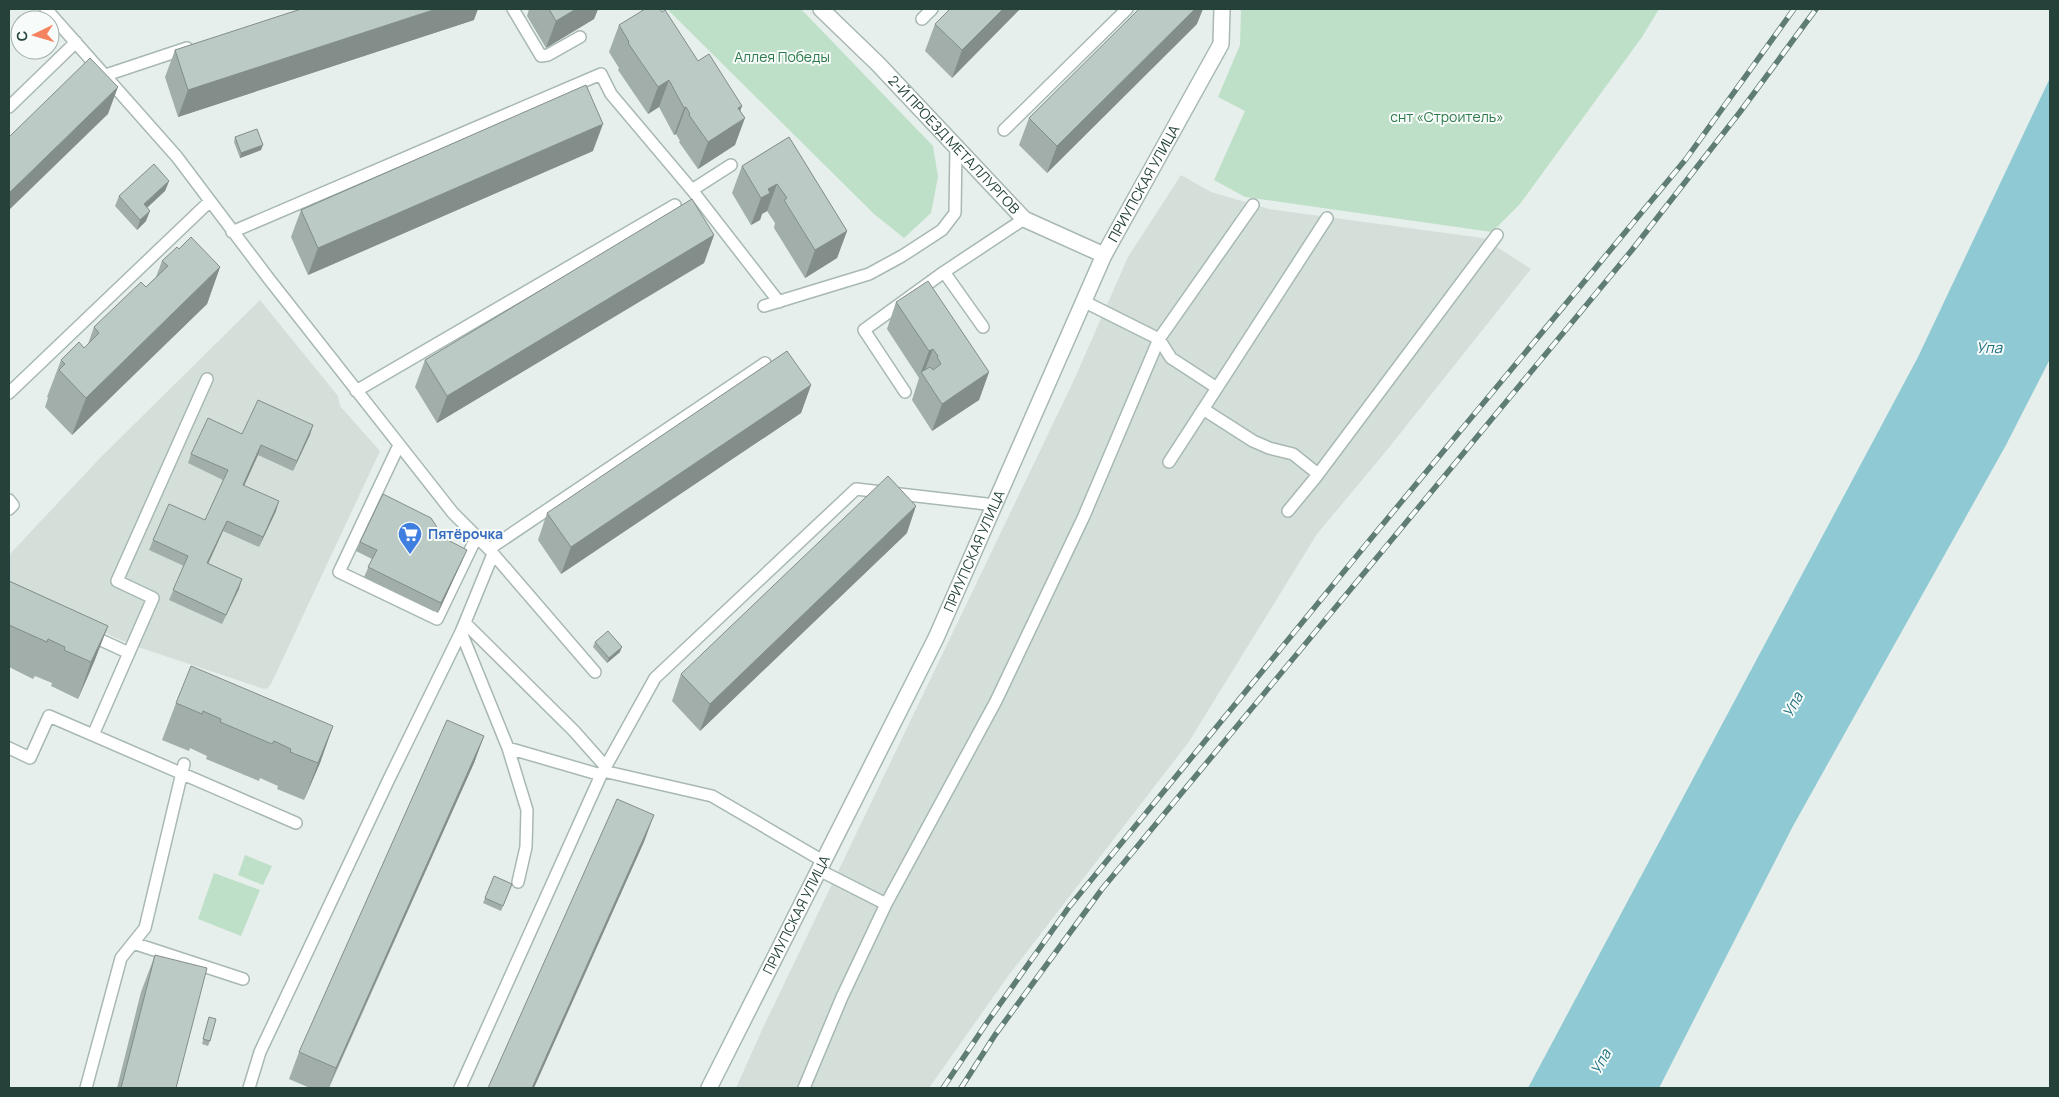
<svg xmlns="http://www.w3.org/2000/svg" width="2059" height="1097" font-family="Manrope,sans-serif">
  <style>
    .built { fill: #d4dfda }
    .green { fill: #bfe0c8 }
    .water { fill: #8ec9d4 }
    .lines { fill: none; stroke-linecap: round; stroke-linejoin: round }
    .service-casing { stroke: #a8b8b2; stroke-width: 14 }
    .minor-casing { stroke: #a8b8b2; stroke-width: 18 }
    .service { stroke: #fff; stroke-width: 11 }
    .minor { stroke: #fff; stroke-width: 15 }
    .rail-casing { stroke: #5f7d75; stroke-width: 5.5 }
    .rail { stroke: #f7fbf9; stroke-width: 4; stroke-dasharray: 11; stroke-linecap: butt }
    .wall { fill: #a1aea9 }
    .shaded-wall { fill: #838d89 }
    .building { fill: #bbcac4; stroke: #838d89 }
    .labels { text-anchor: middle; stroke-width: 4; stroke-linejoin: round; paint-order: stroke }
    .park-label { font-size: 14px; fill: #2d7a4b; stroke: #f7fbf9 }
    .street-label { font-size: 14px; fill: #24423a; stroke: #f7fbf9 }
    .shop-label { font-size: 14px; font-weight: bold; fill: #366cbe; stroke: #f7fbf9; text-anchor: start }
    .water-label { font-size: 15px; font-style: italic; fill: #1c6f80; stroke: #f7fbf9 }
  </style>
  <rect width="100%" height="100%" fill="#e6efeb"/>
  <path class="built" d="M 1181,175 L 1211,192 L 1269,209 L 1483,238 L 1531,269 L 1387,450 L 1317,534 L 1188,743 L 1008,976 L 929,1088 L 736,1088 L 761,1032 L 1074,380 L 1128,257 Z
    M 260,300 L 338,396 L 340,406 L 380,451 L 271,684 L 268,688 L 264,689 L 132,645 L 9,590 L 9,555 L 100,458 Z"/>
  <path class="green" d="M 667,9 L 801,9 L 933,146 L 938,177 L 931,213 L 904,238 L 874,214 Z
    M 1241,9 L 1659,9 L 1642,37 L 1520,204 L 1492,232 L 1245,197 L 1214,180 L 1245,111 L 1218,97 L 1240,45 Z
    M 245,855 L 272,866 L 263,885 L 238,875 Z
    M 214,873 L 260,890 L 241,936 L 198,919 Z"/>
  <path class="water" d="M 2050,78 L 2050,359 L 2006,445 L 1793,826 L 1659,1088 L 1528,1088 L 1918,357 Z"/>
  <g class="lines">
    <defs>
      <path id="service" d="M 46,9 L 177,157 L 269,279 L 453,513 L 489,549 L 595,672
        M 513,9 L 541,56 L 548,55 L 580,37
        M 922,19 L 932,9
        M 106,75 L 187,48
        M 9,107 L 76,42
        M 1004,130 L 1127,9
        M 692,190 L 731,165
        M 232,232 L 601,74 L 611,94 L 692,190 L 779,302
        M 944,272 L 983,327
        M 1085,302 L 1159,339 L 1171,358 L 1217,388
        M 764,306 L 869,274 L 902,256 L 942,230 L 955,213 L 956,146
        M 356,391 L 675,205
        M 905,392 L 864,330 L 944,272 L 1024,219
        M 9,393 L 209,202
        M 1203,409 L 1253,441 L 1269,448 L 1293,454 L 1318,474
        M 399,445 L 339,572 L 437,619 L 477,536
        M 1169,462 L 1327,218
        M 9,500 L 13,505 L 9,509
        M 1288,511 L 1316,477 L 1497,235
        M 489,549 L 765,363
        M 465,623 L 574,731 L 605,766
        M 461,632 L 508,748 L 527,810 L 526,847 L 518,882
        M 90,635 L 129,653
        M 93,735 L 153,598 L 117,581 L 207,379
        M 9,748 L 30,758 L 49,716 L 296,823
        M 508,748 L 601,775
        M 603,771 L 712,796 L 823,861
        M 819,870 L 886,904
        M 133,943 L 243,979
        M 86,1088 L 121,958 L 145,928 L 184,764
        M 249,1088 L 260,1052 L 389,779 L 461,632 L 493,554
        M 460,1088 L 601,775 L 655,678 L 856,489 L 995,505
        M 804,1088 L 842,997 L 886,904 L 996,701 L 1084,516 L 1159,339 L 1253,205"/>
      <g id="minor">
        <path id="s1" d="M 821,9 L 878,64 L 1024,219 L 1104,255"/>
        <path id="s2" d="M 709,1088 L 936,638 L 1104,255 L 1221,44 L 1222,9"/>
      </g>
    </defs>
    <use href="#service" class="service-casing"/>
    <use href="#minor" class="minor-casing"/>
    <use href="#service" class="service"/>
    <use href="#minor" class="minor"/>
    <defs>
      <path id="rail" d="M 943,1088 L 990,1018 L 1069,907 L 1378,530 L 1686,159 L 1794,9
        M 961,1088 L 995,1035 L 1102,889 L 1632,250 L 1740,112 L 1816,9"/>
    </defs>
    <use href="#rail" class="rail-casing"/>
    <use href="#rail" class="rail"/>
  </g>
  <path class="wall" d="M 529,9 L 598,9 L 594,19 L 546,48 L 527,16 Z
    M 950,9 L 1020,9 L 952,78 L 925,51 L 935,24 Z
    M 474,20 L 178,117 L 165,77 L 175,50 Z
    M 1197,24 L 1047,173 L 1019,145 L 1029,118 Z
    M 619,25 L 698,61 L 742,106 L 740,110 L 735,145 L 698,169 L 679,142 L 680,141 L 676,134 L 674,135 L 659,107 L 648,114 L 618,70 L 619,68 L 609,52 Z
    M 235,137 L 261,150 L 240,158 L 234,142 Z
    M 789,137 L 847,231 L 837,258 L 805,278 L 774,228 L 775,223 L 767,211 L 762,214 L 760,220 L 751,225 L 732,193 L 742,166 Z
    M 593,151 L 308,275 L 291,237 L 301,210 Z
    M 169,181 L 165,191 L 147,208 L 146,221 L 137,230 L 115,206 L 119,196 Z
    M 714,235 L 704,263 L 437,423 L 415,387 L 425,360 Z
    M 179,249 L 220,267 L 207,304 L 72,435 L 45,407 L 48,398 L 47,397 L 61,360 L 84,348 L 88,344 L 94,327 L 146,287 L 156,277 L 162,261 Z
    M 896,302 L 989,372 L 979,400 L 932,431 L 912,400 L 919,378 L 887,329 Z
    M 811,385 L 801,413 L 561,574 L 538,540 L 547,513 Z
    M 313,425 L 293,471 L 258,455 L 244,485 L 276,511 L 259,547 L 223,531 L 208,563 L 242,579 L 222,624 L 169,600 L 184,566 L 149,550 L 153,540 L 205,520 L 223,480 L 188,463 L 191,454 L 242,434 Z
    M 907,533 L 700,731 L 672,701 L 681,674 Z
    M 444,538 L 463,559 L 438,613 L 364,577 L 372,559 L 356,551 L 360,542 Z
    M 9,581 L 108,626 L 94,662 L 78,699 L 51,686 L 52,683 L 35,676 L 33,679 L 9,667 Z
    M 595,642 L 620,652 L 607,663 L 593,647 Z
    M 176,703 L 333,726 L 320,763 L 304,800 L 277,789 L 278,786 L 260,778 L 259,781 L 206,759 L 207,756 L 190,748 L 189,751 L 162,740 Z
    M 484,736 L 474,763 L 329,1088 L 310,1088 L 289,1079 L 299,1052 Z
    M 494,876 L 512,884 L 501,911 L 483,903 Z
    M 155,955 L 176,1088 L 117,1088 L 141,992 Z
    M 209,1017 L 210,1041 L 208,1046 L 202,1044 Z"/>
  <path class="shaded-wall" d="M 436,9 L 478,9 L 474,20 L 178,117 L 188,90 Z
    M 576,9 L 598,9 L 594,19 L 546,48 L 556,21 Z
    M 1003,9 L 1020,9 L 952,78 L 962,50 Z
    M 1195,9 L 1203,9 L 1197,24 L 1047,173 L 1057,146 Z
    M 669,80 L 659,107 L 648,114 L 658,87 Z
    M 118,87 L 108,114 L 9,210 L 9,193 Z
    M 742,106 L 735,125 L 745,118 L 735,145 L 698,169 L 708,142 L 738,108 Z
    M 686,107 L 676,134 L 674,135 L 684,108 Z
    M 603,124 L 593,151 L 308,275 L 318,248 Z
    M 263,145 L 261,150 L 240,158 L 241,153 Z
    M 169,181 L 165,191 L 140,214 L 144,204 Z
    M 777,184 L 767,211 L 762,214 L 760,220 L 751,225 L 761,198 L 768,189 Z
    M 150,211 L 146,221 L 137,230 L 140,220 Z
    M 847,231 L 837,258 L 805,278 L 815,250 Z
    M 714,235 L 704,263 L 437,423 L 447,396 Z
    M 220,267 L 207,304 L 72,435 L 86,398 Z
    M 933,349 L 923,375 L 921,372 L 929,351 Z
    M 989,372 L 979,400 L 932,431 L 942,404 Z
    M 811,385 L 801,413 L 561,574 L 571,547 Z
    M 313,425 L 310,435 L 293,471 L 297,461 Z
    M 261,445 L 258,455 L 240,495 L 243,485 Z
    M 279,501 L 276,511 L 259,547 L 263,537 Z
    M 916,506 L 907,533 L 700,731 L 710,704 Z
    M 227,521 L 223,531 L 204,573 L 207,563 Z
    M 467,550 L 463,559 L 438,613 L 441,603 Z
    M 242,579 L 239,589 L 222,624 Z
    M 108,626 L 94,662 L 78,699 L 91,662 Z
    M 622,647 L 620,652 L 607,663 L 609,658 Z
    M 333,726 L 320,763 L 304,800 L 318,763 Z
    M 484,736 L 474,763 L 328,1088 L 336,1068 Z
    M 654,815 L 644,842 L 534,1088 L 532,1088 Z"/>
  <path class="building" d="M 301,9 L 436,9 L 188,90 L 175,50 Z
    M 549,9 L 576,9 L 556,21 Z
    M 645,9 L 660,9 L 662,12 L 665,10 L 698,61 L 709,54 L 742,106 L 738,108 L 745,118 L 708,142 L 689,115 L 690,114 L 686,107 L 684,108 L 669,80 L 658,87 L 628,43 L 629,42 L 619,25 Z
    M 950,9 L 1003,9 L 962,50 L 935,24 Z
    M 1139,9 L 1195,9 L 1057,146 L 1029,118 Z
    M 90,58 L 118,87 L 9,193 L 9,137 Z
    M 586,85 L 603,124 L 318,248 L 301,210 Z
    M 257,129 L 263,145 L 241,153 L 235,137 Z
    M 789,137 L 847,231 L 815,250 L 784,200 L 787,198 L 777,184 L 768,189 L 770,193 L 761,198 L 742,166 Z
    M 154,164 L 169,181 L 144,204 L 150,211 L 140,220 L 119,196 Z
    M 692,199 L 714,235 L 447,396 L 425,360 Z
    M 191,237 L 220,267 L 86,398 L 59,370 L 65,364 L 61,360 L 79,342 L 84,348 L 99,333 L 94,327 L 141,282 L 146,287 L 168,266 L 162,261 L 177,247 L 179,249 Z
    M 928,281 L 989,372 L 942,404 L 921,372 L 930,367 L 933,370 L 941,364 L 937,357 L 938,356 L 933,349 L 929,351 L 896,302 Z
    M 787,351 L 811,385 L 571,547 L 547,513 Z
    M 258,400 L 313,425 L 297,461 L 261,445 L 243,485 L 279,501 L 263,537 L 227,521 L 207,563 L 242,579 L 226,615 L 173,590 L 188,556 L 153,540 L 169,504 L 205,520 L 228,470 L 191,454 L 208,418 L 242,434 Z
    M 888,476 L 916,506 L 710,704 L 681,674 Z
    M 383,494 L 431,518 L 444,538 L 467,550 L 441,603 L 368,567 L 377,550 L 360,542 Z
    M 9,581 L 108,626 L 91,662 L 64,650 L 65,647 L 48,639 L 47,642 L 9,625 Z
    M 608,631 L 622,647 L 609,658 L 595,642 Z
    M 191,666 L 333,726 L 318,763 L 290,752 L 291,749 L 274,741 L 272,744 L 220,722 L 221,719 L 203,711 L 202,714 L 176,703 Z
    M 447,720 L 484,736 L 336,1068 L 299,1052 Z
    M 617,799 L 654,815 L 532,1088 L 488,1088 Z
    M 494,876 L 512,884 L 503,906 L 485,898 Z
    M 155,955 L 207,968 L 176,1088 L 121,1088 Z
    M 209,1017 L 216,1019 L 210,1041 L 203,1039 Z"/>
  <defs>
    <symbol id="supermarket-pin" viewBox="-11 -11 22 30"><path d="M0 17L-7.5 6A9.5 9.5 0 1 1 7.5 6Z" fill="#3f7fe0" stroke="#f7fbf9"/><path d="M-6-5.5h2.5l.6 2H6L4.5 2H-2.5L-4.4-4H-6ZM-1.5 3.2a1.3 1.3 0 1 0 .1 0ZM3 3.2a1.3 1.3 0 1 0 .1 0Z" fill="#fff"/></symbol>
  </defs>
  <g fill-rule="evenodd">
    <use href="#supermarket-pin" x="396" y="520" width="28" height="38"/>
  </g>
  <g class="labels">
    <g class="park-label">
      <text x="782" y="62">Аллея Победы</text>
      <text x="1447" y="122">снт «Строитель»</text>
    </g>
    <g class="street-label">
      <text dy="5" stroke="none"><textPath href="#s1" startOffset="190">2-Й ПРОЕЗД МЕТАЛЛУРГОВ</textPath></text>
      <text dy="5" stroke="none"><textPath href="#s2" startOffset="1004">ПРИУПСКАЯ УЛИЦА</textPath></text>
      <text dy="5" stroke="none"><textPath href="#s2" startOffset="599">ПРИУПСКАЯ УЛИЦА</textPath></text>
      <text dy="5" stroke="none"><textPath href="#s2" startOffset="194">ПРИУПСКАЯ УЛИЦА</textPath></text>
    </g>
    <g class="shop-label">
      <text x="428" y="539">Пятёрочка</text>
    </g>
    <g class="water-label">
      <text x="1989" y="353">Упа</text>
      <text transform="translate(1793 705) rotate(-62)" y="5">Упа</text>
      <text transform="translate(1601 1062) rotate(-62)" y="5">Упа</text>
    </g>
  </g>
  <rect width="2059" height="1097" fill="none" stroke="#24423a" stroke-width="20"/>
  <g transform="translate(35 35) rotate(265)"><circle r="24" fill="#f7fbf9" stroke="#a3b1ad"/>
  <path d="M0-4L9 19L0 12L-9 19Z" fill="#f4845f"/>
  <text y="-8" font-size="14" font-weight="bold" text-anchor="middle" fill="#24423a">С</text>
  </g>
</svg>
